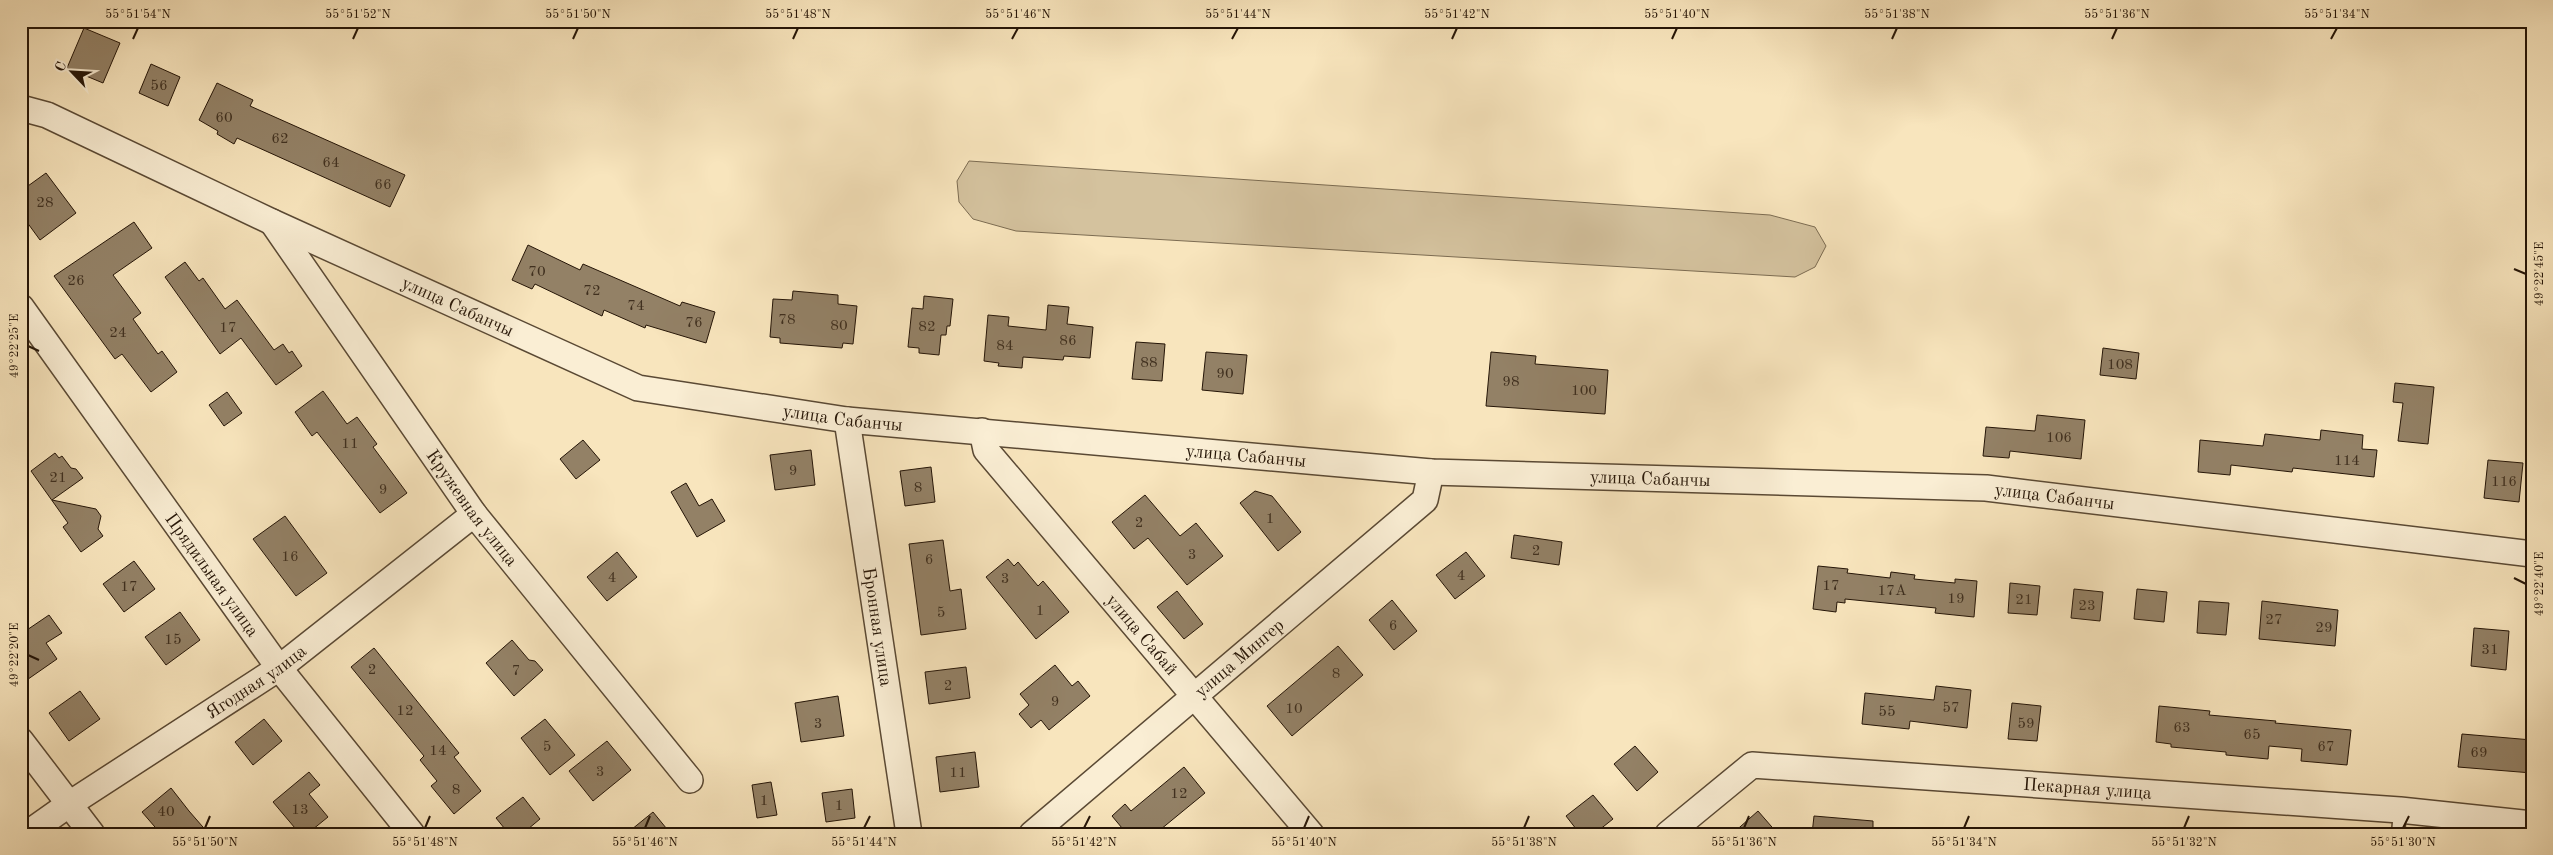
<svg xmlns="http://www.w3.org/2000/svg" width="2553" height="855" font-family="'Old Standard TT',serif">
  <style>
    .green { fill: #d4c29e; stroke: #7c6c52 }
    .building { fill: #938166; stroke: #251507 }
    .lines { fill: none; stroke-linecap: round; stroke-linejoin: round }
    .lane-casing { stroke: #5a4934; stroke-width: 15 }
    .street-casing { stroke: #5a4934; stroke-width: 28 }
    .lane { stroke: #faeed4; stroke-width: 12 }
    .street { stroke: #faeed4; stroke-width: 25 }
    .ticks { fill: none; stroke: #251507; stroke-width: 2 }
    .labels { text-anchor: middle; stroke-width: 4; stroke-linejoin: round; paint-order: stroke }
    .number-label { font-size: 15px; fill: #40301f }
    .street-label { font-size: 18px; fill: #251507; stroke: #faeed4 }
    .neatline { fill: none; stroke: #251507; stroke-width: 2 }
    .ticks-label { font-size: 12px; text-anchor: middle; fill: #251507 }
  </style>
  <rect width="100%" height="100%" fill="#f8e5bd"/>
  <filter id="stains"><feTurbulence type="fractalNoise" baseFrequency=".004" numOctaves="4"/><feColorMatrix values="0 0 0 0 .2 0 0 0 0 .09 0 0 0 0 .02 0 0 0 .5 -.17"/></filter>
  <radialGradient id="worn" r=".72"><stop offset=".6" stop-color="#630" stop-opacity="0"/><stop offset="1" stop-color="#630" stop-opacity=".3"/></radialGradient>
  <path class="green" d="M 969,161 L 1770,215 L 1815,227 L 1826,246 L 1815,267 L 1795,277 L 1016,231 L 973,219 L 959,202 L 957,181 Z"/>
  <path class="building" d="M 84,28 L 120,43 L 103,83 L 67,68 Z
    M 151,64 L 180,77 L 168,106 L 139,93 Z
    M 217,83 L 253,100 L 250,106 L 405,175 L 390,207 L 237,138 L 234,144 L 217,134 L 218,131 L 199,120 Z
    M 46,173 L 76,213 L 40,240 L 21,214 L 21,191 Z
    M 134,222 L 152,248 L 113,275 L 141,313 L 133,319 L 158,354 L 162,351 L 177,372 L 151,392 L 122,354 L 115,359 L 54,276 Z
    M 528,245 L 580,270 L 583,264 L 680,306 L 682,302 L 715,312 L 706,343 L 646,325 L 645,328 L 604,310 L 602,316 L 535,284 L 532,289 L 512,280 Z
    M 185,262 L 199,281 L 203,278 L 225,309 L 237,300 L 274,350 L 283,344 L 289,353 L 292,351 L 302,366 L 276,385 L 241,338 L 220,354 L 165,277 Z
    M 793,291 L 838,295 L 838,304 L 857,306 L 853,344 L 843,343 L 842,348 L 780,343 L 780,338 L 770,337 L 773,299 L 792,300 Z
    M 924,296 L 953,299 L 950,326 L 947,326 L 946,335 L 941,335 L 939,355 L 919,353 L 919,348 L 908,347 L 912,308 L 923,309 Z
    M 1048,305 L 1069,307 L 1067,324 L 1093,327 L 1090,358 L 1064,356 L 1063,360 L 1023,357 L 1022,368 L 998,366 L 999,363 L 984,361 L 988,315 L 1009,317 L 1008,326 L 1046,330 Z
    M 1136,342 L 1165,344 L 1162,381 L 1132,379 Z
    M 2103,348 L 2139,353 L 2136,379 L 2100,375 Z
    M 1206,352 L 1247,355 L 1243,394 L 1202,390 Z
    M 1491,352 L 1536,356 L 1535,364 L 1608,370 L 1605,414 L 1486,406 Z
    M 2395,383 L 2434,387 L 2428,444 L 2398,441 L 2403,403 L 2393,402 Z
    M 323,391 L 347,424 L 357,417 L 377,444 L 373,447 L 407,493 L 380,513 L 317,432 L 312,436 L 295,412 Z
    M 227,392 L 242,413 L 224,426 L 209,405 Z
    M 2037,415 L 2085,420 L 2081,459 L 2010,451 L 2009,458 L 1983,456 L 1986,427 L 2035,431 Z
    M 2321,430 L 2363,435 L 2362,449 L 2377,450 L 2374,477 L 2293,468 L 2292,472 L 2231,465 L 2230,475 L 2198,472 L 2200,440 L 2263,446 L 2265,434 L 2320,440 Z
    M 583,440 L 600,460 L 576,479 L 560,459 Z
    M 811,450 L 815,485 L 775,490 L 770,455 Z
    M 55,453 L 59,458 L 62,456 L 71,468 L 76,469 L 83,478 L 52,500 L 96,509 L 101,516 L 98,529 L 103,536 L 81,552 L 63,527 L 68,523 L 31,471 Z
    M 2488,460 L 2523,463 L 2519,502 L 2484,498 Z
    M 931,467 L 935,502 L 905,506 L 900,471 Z
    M 686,483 L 699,506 L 712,499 L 725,521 L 697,537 L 671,492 Z
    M 1255,491 L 1272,496 L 1301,532 L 1278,551 L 1240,503 Z
    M 1145,495 L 1180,536 L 1196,523 L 1223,556 L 1187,585 L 1148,538 L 1134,549 L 1112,522 Z
    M 285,516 L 327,573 L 296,596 L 253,539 Z
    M 1514,535 L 1562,542 L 1559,565 L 1511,558 Z
    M 943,540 L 950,591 L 961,589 L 966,629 L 921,635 L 909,544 Z
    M 617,552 L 637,577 L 607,601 L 587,577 Z
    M 1466,552 L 1485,576 L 1455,599 L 1436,575 Z
    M 1008,559 L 1014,566 L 1018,562 L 1038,586 L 1043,581 L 1069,612 L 1036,639 L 986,577 Z
    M 134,561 L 155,589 L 124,612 L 103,584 Z
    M 1818,566 L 1848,569 L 1847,573 L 1890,578 L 1891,572 L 1915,575 L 1914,579 L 1955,583 L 1955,579 L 1977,581 L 1974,617 L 1935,613 L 1936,608 L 1845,599 L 1845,603 L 1837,602 L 1836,612 L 1813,609 Z
    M 2010,583 L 2040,586 L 2037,615 L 2008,613 Z
    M 2074,589 L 2103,592 L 2100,621 L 2071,618 Z
    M 2137,589 L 2167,592 L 2164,622 L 2134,619 Z
    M 1177,591 L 1203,624 L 1184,639 L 1157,607 Z
    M 1392,600 L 1417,631 L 1394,650 L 1369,620 Z
    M 2199,601 L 2229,603 L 2226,635 L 2197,633 Z
    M 2262,601 L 2338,610 L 2335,646 L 2259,639 Z
    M 180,612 L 200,640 L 166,665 L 145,637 Z
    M 49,615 L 62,633 L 46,643 L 57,659 L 21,684 L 21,634 Z
    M 2474,628 L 2509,631 L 2506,670 L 2471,666 Z
    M 512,640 L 529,660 L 535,661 L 543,670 L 514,696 L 486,663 Z
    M 1338,646 L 1363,675 L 1292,736 L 1267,706 Z
    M 374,648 L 459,753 L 454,757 L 481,791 L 454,814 L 431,786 L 437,781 L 420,760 L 424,756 L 351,667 Z
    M 1055,665 L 1072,686 L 1078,681 L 1090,696 L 1049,730 L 1041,720 L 1031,728 L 1019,714 L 1029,705 L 1020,694 Z
    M 966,667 L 970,698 L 929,704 L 925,672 Z
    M 1936,686 L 1971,690 L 1967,728 L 1910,721 L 1909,729 L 1862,724 L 1865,693 L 1934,700 Z
    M 80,691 L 100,719 L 69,741 L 49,713 Z
    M 838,696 L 844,736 L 801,742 L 795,703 Z
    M 2012,703 L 2041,706 L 2037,741 L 2008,739 Z
    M 2159,706 L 2210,711 L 2209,715 L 2276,721 L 2275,723 L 2351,730 L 2347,765 L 2301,761 L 2302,749 L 2269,746 L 2268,759 L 2226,755 L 2226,752 L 2171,747 L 2171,744 L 2156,742 Z
    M 264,719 L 282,741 L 253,765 L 235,742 Z
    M 545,719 L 575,755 L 550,775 L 521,738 Z
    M 2462,734 L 2532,740 L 2532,773 L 2458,767 Z
    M 607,741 L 631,770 L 593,801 L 569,771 Z
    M 1635,746 L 1658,772 L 1637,791 L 1614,764 Z
    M 975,752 L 979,787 L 940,792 L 936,757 Z
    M 1184,767 L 1205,793 L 1155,834 L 1127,834 L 1112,816 L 1125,804 L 1131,811 Z
    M 309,772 L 320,785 L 309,794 L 328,817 L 307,834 L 300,834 L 273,802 Z
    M 771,782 L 777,815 L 757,818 L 752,785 Z
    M 171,788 L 189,811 L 209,834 L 161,834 L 142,812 Z
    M 852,789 L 855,818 L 826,822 L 822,793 Z
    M 1593,795 L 1613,819 L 1594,834 L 1580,834 L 1566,816 Z
    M 523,797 L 540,819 L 522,834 L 509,834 L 496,818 Z
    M 1758,811 L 1778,834 L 1732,834 Z
    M 653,812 L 671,834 L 626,834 Z
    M 1814,816 L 1873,821 L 1873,834 L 1812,834 Z"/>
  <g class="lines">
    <defs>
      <path id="lane" d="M 2398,834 L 2400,810"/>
      <g id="street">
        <path id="s1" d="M 21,108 L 47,115 L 272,222 L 638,388 L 847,420 L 1431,472 L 1986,488 L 2532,554"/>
        <path id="s2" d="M 272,222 L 474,514 L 690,780"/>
        <path id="s3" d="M 21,307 L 279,668 L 412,834"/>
        <path id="s4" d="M 847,420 L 909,834"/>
        <path id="s5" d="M 982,431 L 986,450 L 1311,834"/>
        <path d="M 21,741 L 92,834"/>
        <path id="s6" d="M 27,834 L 68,805 L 279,668 L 474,514"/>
        <path id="s7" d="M 1032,834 L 1425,500 L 1431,472"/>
        <path id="s8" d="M 1668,834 L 1752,765 L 2400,810 L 2532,824"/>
      </g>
    </defs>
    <use href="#lane" class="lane-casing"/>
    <use href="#street" class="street-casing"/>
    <use href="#lane" class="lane"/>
    <use href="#street" class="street"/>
  </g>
  <path class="ticks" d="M 133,39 L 138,28M 353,39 L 358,28M 573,39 L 578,28M 793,39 L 798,28M 1012,39 L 1018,28M 1232,39 L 1238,28M 1452,39 L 1457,28M 1672,39 L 1677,28M 1892,39 L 1897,28M 2112,39 L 2117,28M 2331,39 L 2337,28M 2514,269 L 2526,274M 28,346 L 39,351M 2514,578 L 2526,584M 28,655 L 39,660M 205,828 L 210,816M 425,828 L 430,816M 645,828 L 650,816M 864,828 L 870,816M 1084,828 L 1090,816M 1304,828 L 1309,816M 1524,828 L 1529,816M 1744,828 L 1749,816M 1964,828 L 1969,816M 2184,828 L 2189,816M 2403,828 L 2409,816"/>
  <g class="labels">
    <g class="number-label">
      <text x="159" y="90">56</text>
      <text x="224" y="122">60</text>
      <text x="280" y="143">62</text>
      <text x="331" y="167">64</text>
      <text x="383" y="189">66</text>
      <text x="45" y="207">28</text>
      <text x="537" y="276">70</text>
      <text x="76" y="285">26</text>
      <text x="592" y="295">72</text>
      <text x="636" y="310">74</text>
      <text x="787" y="324">78</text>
      <text x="694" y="327">76</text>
      <text x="839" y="330">80</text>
      <text x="927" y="331">82</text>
      <text x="228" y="332">17</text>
      <text x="118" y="337">24</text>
      <text x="1068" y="345">86</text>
      <text x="1005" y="350">84</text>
      <text x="1149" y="367">88</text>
      <text x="2120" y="369">108</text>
      <text x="1225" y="378">90</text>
      <text x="1511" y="386">98</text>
      <text x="1584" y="395">100</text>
      <text x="2059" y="442">106</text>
      <text x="350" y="448">11</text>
      <text x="2347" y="465">114</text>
      <text x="793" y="475">9</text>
      <text x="58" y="482">21</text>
      <text x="2504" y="486">116</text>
      <text x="918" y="492">8</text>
      <text x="383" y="494">9</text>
      <text x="1270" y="523">1</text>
      <text x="1139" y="527">2</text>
      <text x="1536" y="555">2</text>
      <text x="1192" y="559">3</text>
      <text x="290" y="561">16</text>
      <text x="929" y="564">6</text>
      <text x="1461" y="580">4</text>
      <text x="612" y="582">4</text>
      <text x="1005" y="583">3</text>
      <text x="1831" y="590">17</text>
      <text x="129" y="591">17</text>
      <text x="1892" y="595">17А</text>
      <text x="1956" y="603">19</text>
      <text x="2024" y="604">21</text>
      <text x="2087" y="610">23</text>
      <text x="1040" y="615">1</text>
      <text x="941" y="617">5</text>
      <text x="2274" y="624">27</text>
      <text x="1393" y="630">6</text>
      <text x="2324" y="632">29</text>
      <text x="173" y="644">15</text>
      <text x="2490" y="654">31</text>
      <text x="372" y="674">2</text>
      <text x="516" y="675">7</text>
      <text x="1336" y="678">8</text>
      <text x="948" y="690">2</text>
      <text x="1055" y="706">9</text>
      <text x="1951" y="712">57</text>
      <text x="1294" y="713">10</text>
      <text x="405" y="715">12</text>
      <text x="1887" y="716">55</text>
      <text x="818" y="728">3</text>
      <text x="2026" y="728">59</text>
      <text x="2182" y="732">63</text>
      <text x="2252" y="739">65</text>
      <text x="547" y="751">5</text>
      <text x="2326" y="751">67</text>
      <text x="438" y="755">14</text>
      <text x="2479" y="757">69</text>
      <text x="600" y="776">3</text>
      <text x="958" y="777">11</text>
      <text x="456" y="794">8</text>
      <text x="1179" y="798">12</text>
      <text x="764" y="805">1</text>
      <text x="839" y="810">1</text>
      <text x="300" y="814">13</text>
      <text x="166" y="816">40</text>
    </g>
    <g class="street-label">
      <text dy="6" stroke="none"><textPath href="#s1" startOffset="480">улица Сабанчы</textPath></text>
      <text dy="6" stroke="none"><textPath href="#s1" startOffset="885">улица Сабанчы</textPath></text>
      <text dy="6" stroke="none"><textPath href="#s1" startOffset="1290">улица Сабанчы</textPath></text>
      <text dy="6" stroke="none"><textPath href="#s1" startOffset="1695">улица Сабанчы</textPath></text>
      <text dy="6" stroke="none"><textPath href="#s1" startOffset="2100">улица Сабанчы</textPath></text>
      <text dy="6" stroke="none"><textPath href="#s2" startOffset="349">Кружевная улица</textPath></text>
      <text dy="6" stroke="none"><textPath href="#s3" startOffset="329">Прядильная улица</textPath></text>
      <text dy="6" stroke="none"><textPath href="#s4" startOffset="209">Бронная улица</textPath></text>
      <text dy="6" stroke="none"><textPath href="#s5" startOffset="261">улица Сабай</textPath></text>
      <text dy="6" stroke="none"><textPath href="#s7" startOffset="272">улица Мингер</textPath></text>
      <text dy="6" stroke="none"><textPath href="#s6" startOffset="275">Ягодная улица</textPath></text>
      <text dy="6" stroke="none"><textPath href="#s8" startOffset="445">Пекарная улица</textPath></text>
    </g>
  </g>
  <rect width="2553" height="855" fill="none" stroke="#f8e5bd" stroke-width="55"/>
  <g transform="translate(72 72) rotate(295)" stroke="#faeed4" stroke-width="4" paint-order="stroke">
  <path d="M0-4L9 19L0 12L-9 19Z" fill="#251507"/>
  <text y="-8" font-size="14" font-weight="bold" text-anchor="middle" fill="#251507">С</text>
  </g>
  <rect x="28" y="28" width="2498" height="800" class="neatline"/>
  <g class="ticks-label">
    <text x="138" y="18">55°51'54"N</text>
    <text x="358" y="18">55°51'52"N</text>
    <text x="578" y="18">55°51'50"N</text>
    <text x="798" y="18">55°51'48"N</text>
    <text x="1018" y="18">55°51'46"N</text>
    <text x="1238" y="18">55°51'44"N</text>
    <text x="1457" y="18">55°51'42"N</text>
    <text x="1677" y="18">55°51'40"N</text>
    <text x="1897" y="18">55°51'38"N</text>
    <text x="2117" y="18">55°51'36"N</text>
    <text x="2337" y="18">55°51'34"N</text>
    <text transform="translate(2539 274) rotate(-90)" y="4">49°22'45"E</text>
    <text transform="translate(14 346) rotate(-90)" y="4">49°22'25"E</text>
    <text transform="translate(2539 584) rotate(-90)" y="4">49°22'40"E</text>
    <text transform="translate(14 655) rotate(-90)" y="4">49°22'20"E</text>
    <text x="205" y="846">55°51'50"N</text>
    <text x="425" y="846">55°51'48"N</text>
    <text x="645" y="846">55°51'46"N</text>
    <text x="864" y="846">55°51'44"N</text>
    <text x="1084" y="846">55°51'42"N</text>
    <text x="1304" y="846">55°51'40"N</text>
    <text x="1524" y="846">55°51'38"N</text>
    <text x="1744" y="846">55°51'36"N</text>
    <text x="1964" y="846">55°51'34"N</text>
    <text x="2184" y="846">55°51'32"N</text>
    <text x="2403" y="846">55°51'30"N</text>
  </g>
  <rect width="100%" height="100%" filter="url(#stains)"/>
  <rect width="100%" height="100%" fill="url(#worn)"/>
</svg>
